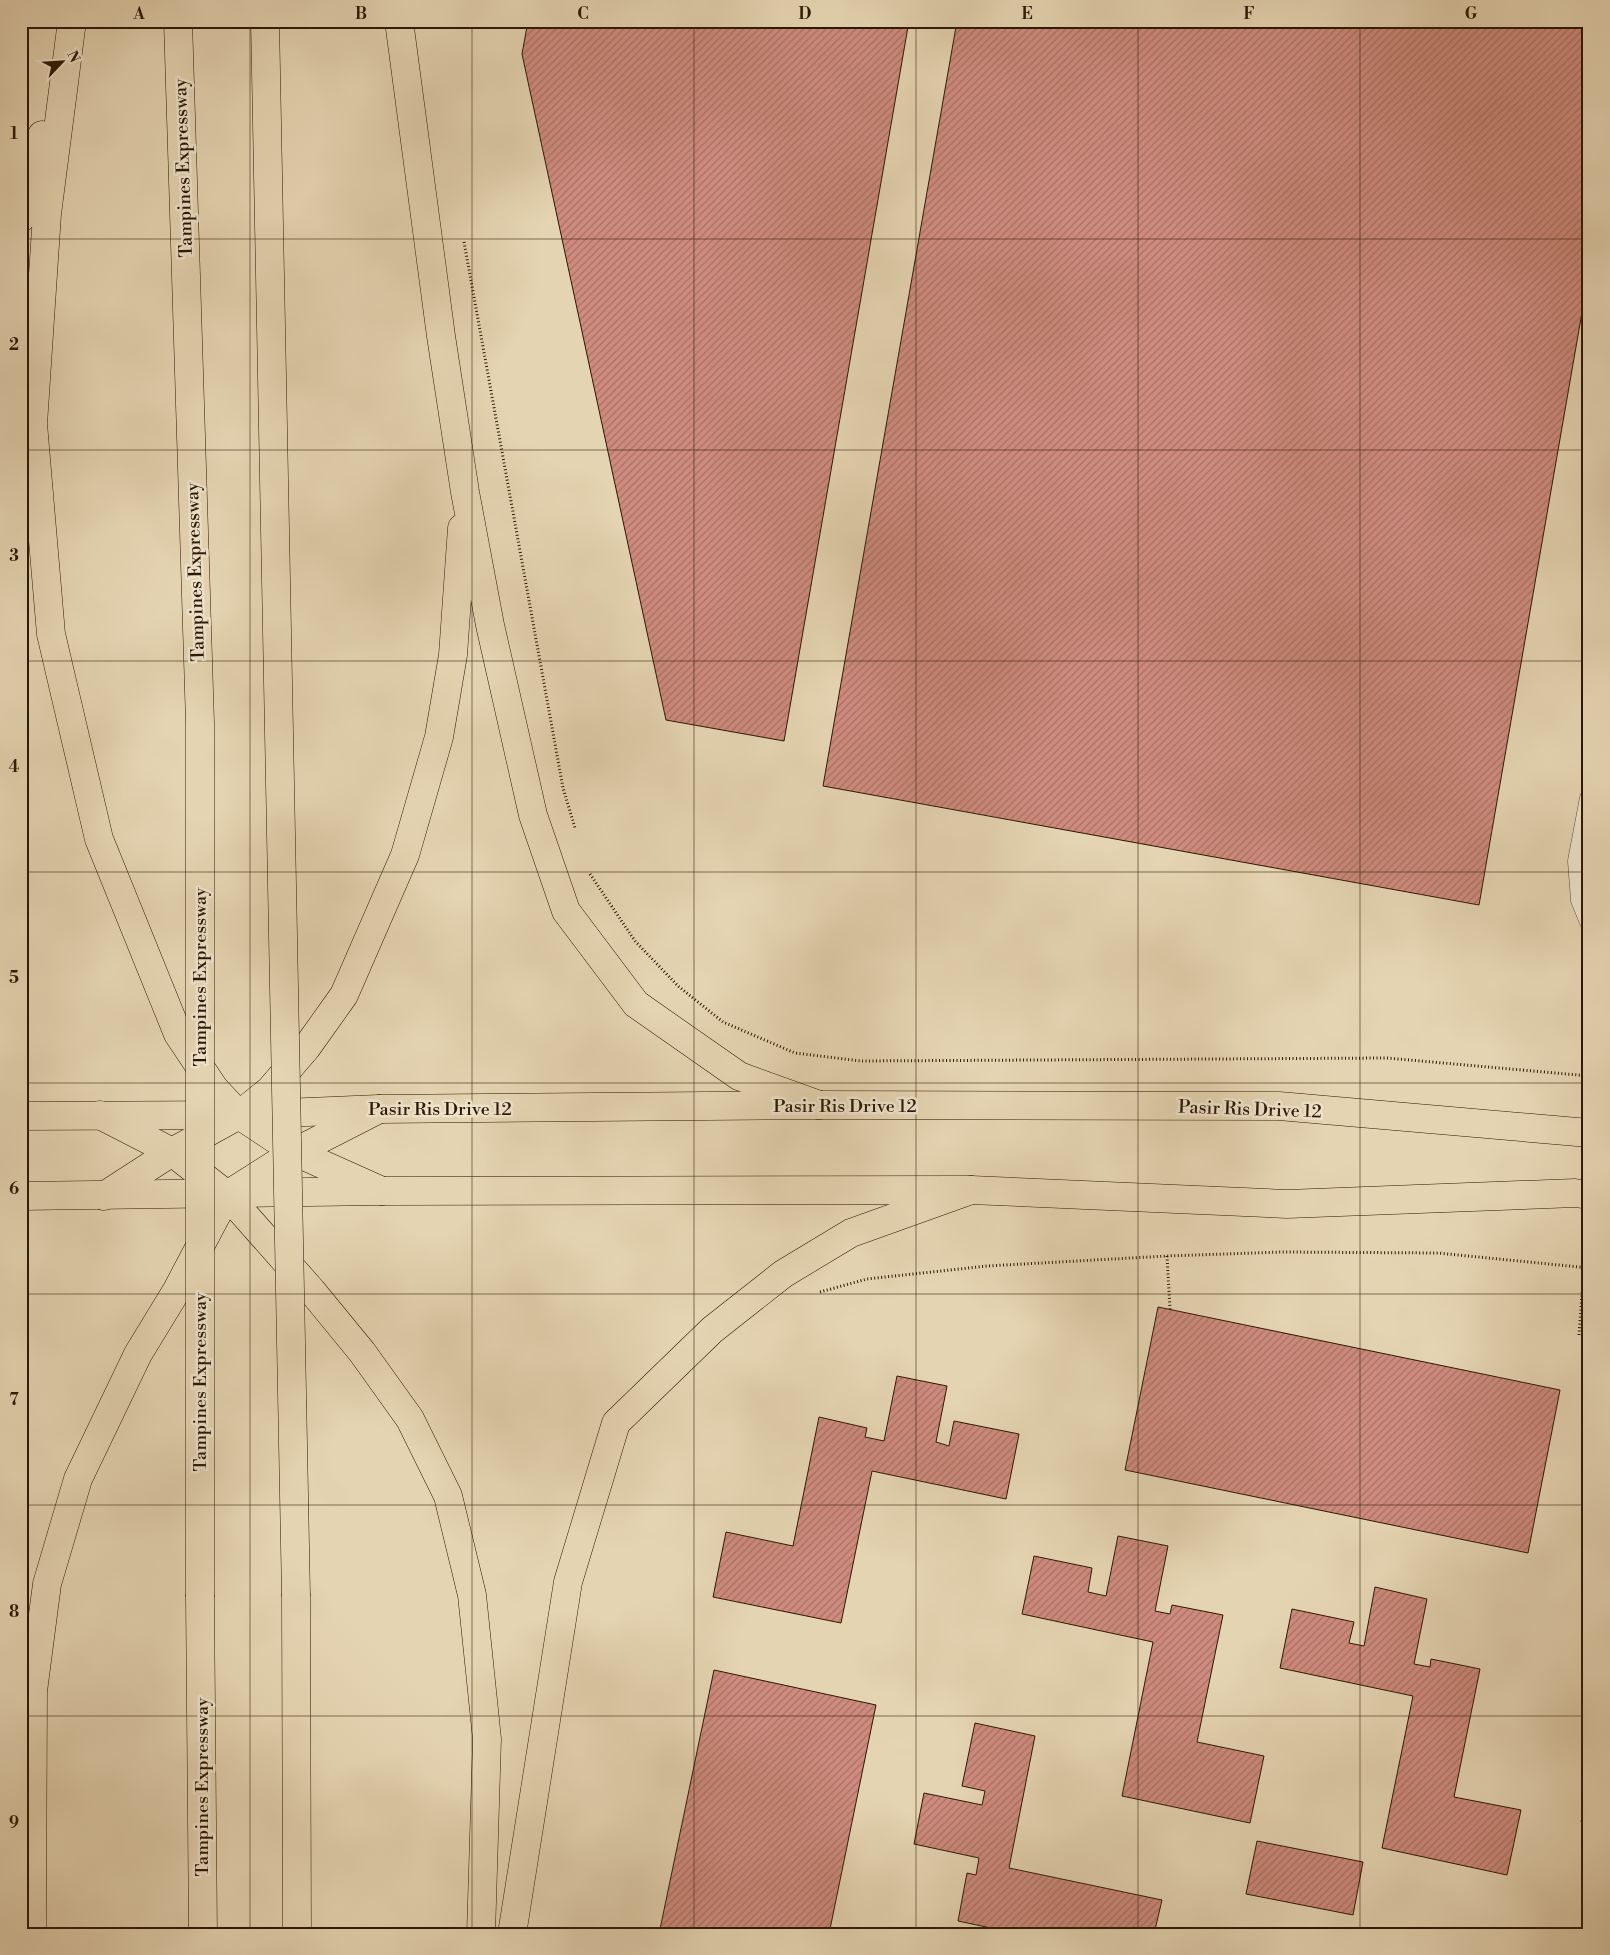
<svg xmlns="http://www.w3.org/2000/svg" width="1610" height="1955" font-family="'Libre Bodoni',serif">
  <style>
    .building { fill: url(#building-hatch); stroke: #2c1703 }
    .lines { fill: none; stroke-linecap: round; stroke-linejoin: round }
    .service-casing { stroke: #5a462f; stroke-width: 19 }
    .primary-casing { stroke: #2c1703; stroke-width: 29 }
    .motorway-casing { stroke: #2c1703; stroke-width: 29 }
    .path { stroke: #2c1703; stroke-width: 3; stroke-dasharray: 1 2.5; stroke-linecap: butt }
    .service { stroke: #eee3cd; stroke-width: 18 }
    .primary { stroke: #e5d4b2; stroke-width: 28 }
    .motorway { stroke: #e5d4b2; stroke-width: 28 }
    .motorway-bridge-casing { stroke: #2c1703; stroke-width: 29; stroke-linecap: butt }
    .motorway-bridge { stroke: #e5d4b2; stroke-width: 28 }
    .grid { fill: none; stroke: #2c1703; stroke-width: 1; stroke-opacity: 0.55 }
    .labels { text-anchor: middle; stroke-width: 5; stroke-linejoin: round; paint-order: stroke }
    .street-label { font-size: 18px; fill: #2c1703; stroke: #eee3cd }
    .neatline { fill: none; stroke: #2c1703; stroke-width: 2 }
    .grid-label { font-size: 16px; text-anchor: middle; font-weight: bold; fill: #2c1703 }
  </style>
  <defs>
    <pattern id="building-hatch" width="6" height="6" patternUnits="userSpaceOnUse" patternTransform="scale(1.25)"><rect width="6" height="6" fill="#cf8b7e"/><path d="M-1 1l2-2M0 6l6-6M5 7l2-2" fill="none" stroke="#a87165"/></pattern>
  </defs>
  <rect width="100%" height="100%" fill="#e5d4b2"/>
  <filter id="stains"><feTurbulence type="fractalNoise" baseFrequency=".004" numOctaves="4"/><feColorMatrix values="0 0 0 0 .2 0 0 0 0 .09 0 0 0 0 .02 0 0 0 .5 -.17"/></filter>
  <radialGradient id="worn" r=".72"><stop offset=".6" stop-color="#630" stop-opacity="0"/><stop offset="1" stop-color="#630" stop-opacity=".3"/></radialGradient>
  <path class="building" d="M 528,21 L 909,21 L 784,741 L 666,720 L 522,54 Z
    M 957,21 L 1589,21 L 1589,272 L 1479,905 L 823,786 Z
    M 1158,1307 L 1560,1390 L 1528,1553 L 1125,1470 Z
    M 897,1376 L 947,1386 L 936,1442 L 949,1446 L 954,1421 L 1019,1434 L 1006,1499 L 872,1471 L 841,1623 L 713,1597 L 726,1532 L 793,1546 L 819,1417 L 867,1428 L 865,1437 L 884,1441 Z
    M 1118,1536 L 1168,1546 L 1155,1611 L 1170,1614 L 1172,1605 L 1223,1615 L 1197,1742 L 1264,1756 L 1250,1823 L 1122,1796 L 1153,1642 L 1022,1614 L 1034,1556 L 1092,1568 L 1088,1592 L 1106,1596 Z
    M 1375,1587 L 1427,1599 L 1414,1664 L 1430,1667 L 1431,1659 L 1480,1669 L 1454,1797 L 1521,1810 L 1507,1875 L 1382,1848 L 1413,1696 L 1280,1668 L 1292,1609 L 1354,1622 L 1349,1643 L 1364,1646 Z
    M 714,1670 L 876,1705 L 829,1934 L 659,1934 Z
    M 975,1723 L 1035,1736 L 1009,1868 L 1162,1900 L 1154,1934 L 1019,1934 L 958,1921 L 967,1873 L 976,1875 L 979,1858 L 914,1844 L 924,1793 L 982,1805 L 985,1791 L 962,1786 Z
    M 1589,1782 L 1589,1823 L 1581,1822 Z
    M 1257,1841 L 1363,1862 L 1353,1915 L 1246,1894 Z"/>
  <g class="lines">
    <defs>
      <path id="service" d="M 1589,798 L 1577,861 L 1580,900 L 1589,922"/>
      <path id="primary" d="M 21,1116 L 239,1115 L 379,1109 L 819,1105 L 1279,1106 L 1589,1133
        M 21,1196 L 382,1191 L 971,1190 L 1287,1204 L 1575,1193 L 1589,1195"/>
      <path id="motorway" d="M 72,21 L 47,214 L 33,424 L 51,634 L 99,839 L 178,1034 L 214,1088 L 239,1115 L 295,1152 L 382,1191
        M 399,21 L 441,336 L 465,492 L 490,625 L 533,815 L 566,911 L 636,1004 L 739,1076 L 819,1105
        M 21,218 L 42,135
        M 100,1115 L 172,1152 L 227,1195 L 312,1291 L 362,1352 L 410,1419 L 448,1496 L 472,1595 L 487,1739 L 481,1934
        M 104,1196 L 172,1152 L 239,1115 L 270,1090 L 307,1047 L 344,995 L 405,855 L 439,737 L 453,655 L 462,528
        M 296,1596 L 297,1934
        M 200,1597 L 203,1934
        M 32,1934 L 33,1691 L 47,1584 L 78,1479 L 138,1354 L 177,1290 L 227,1195 L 295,1152 L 379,1109
        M 512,1934 L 568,1582 L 616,1423 L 712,1330 L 783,1274 L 851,1233 L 971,1190"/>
    </defs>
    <use href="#service" class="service-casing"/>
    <use href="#primary" class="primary-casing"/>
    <use href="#motorway" class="motorway-casing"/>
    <path class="path" d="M 464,242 L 563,788 L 575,828
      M 590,874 L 635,941 L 678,986 L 723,1022 L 795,1053 L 861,1061 L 1387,1058 L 1589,1076
      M 1167,1256 L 1170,1309
      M 820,1292 L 867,1279 L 987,1266 L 1167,1256 L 1282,1252 L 1438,1253 L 1589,1268
      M 1579,1335 L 1584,1268"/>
    <use href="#service" class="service"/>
    <use href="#primary" class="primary"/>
    <use href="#motorway" class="motorway"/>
    <defs>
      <path id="motorway-bridge" d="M 178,21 L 200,723 L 200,1597
        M 265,21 L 296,1596"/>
    </defs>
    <use href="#motorway-bridge" class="motorway-bridge-casing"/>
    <use href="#motorway-bridge" class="motorway-bridge"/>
  </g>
  <path class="grid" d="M 250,21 L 250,1934M 472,21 L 472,1934M 694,21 L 694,1934M 916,21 L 916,1934M 1138,21 L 1138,1934M 1360,21 L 1360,1934M 21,239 L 1589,239M 21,450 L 1589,450M 21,661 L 1589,661M 21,872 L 1589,872M 21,1083 L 1589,1083M 21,1294 L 1589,1294M 21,1505 L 1589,1505M 21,1716 L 1589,1716"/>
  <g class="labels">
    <g class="street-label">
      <text transform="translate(183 168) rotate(-92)" y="6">Tampines Expressway</text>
      <text transform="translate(195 572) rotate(-92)" y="6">Tampines Expressway</text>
      <text transform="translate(200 977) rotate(-90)" y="6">Tampines Expressway</text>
      <text x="845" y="1112">Pasir Ris Drive 12</text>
      <text x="440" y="1115">Pasir Ris Drive 12</text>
      <text transform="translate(1250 1109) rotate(2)" y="6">Pasir Ris Drive 12</text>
      <text transform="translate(200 1382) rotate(-90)" y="6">Tampines Expressway</text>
      <text transform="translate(202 1787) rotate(-90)" y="6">Tampines Expressway</text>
    </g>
  </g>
  <rect width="1610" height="1955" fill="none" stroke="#e5d4b2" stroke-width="55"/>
  <g transform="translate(62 62) rotate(65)" stroke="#eee3cd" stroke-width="4" paint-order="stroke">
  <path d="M0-4L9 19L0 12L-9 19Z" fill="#2c1703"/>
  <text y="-8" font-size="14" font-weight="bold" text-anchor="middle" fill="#2c1703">N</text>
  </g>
  <rect x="28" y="28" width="1554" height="1900" class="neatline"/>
  <g class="grid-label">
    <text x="139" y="19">A</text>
    <text x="361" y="19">B</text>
    <text x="583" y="19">C</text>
    <text x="805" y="19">D</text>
    <text x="1027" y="19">E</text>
    <text x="1249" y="19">F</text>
    <text x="1471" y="19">G</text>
    <text x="14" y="139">1</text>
    <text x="14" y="350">2</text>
    <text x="14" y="561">3</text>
    <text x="14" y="772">4</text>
    <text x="14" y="983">5</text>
    <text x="14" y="1194">6</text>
    <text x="14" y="1405">7</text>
    <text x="14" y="1617">8</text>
    <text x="14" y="1828">9</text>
  </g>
  <rect width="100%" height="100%" filter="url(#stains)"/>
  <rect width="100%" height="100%" fill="url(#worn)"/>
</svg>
